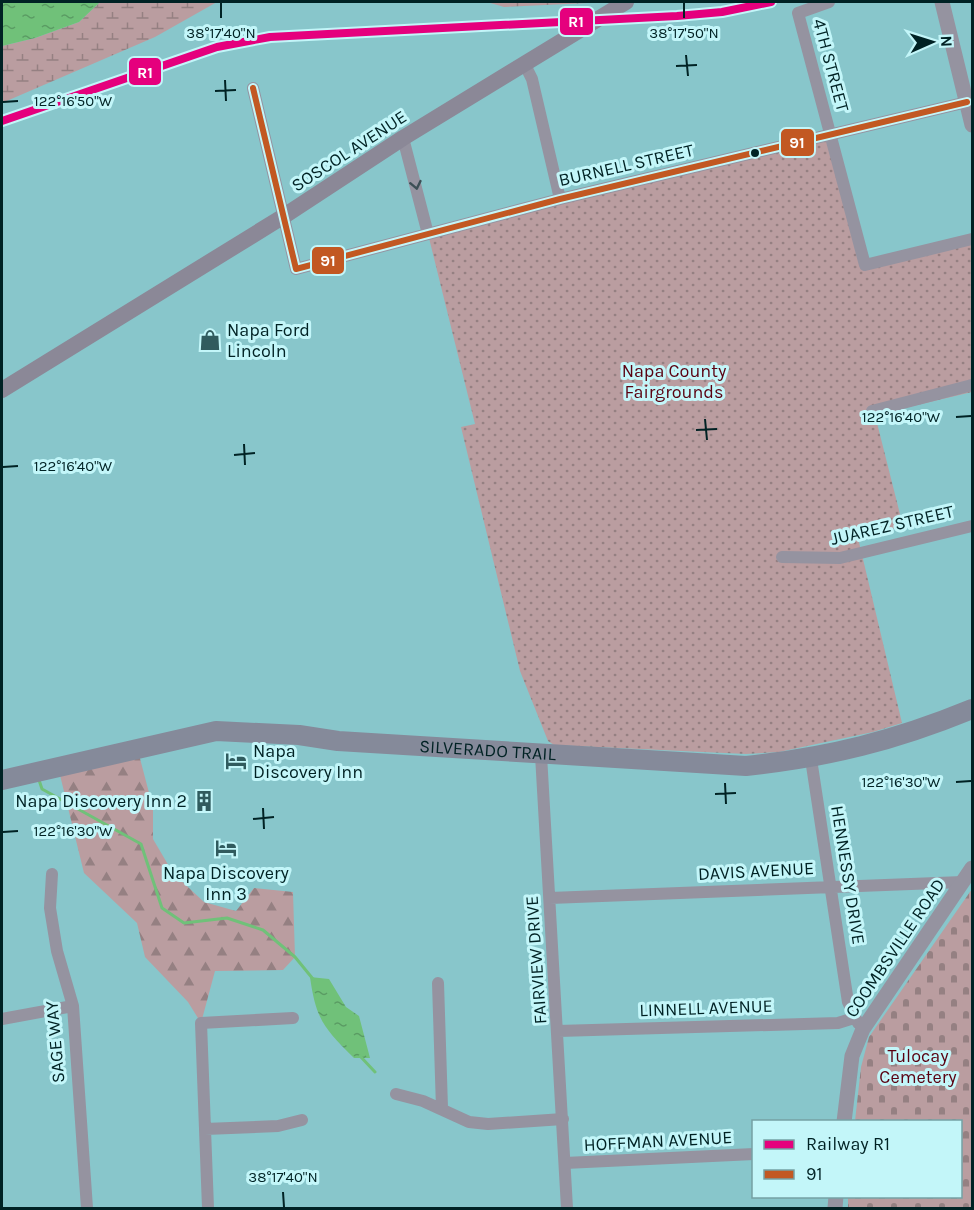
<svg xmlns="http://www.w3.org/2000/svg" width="974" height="1210" font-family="Karla,sans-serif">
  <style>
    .green { fill: url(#green-dots) }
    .forest { fill: url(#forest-firs) }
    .wetland { fill: url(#wetland-marsh) }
    .cemetery { fill: url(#cemetery-stones) }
    .water { fill: url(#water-ripples) }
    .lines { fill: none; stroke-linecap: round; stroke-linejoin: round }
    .stream { stroke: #70c179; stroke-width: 3 }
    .minor { stroke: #9593a0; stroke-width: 12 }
    .tertiary { stroke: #9593a0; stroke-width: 15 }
    .secondary { stroke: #8b8897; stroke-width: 16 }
    .primary { stroke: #858a9a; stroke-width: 20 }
    .bus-1-casing { stroke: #c3f6f9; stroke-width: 10 }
    .bus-1 { stroke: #c25822; stroke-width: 6 }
    .rail-1-casing { stroke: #c3f6f9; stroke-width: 12 }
    .rail-1 { stroke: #e5007d; stroke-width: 8 }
    .oneway { stroke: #3c4f56 }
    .ticks { fill: none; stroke: #002224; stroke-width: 2 }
    .bus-dot { fill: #002224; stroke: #c3f6f9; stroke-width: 2 }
    .labels { text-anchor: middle; stroke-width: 6; stroke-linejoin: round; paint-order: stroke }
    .street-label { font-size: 18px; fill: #002224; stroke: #c3f6f9 }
    .poi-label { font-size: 18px; fill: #002224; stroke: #c3f6f9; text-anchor: start }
    .park-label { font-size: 18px; fill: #5a0010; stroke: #c3f6f9 }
    .ticks-label { font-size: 15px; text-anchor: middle; fill: #002224; stroke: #c3f6f9; stroke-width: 6; stroke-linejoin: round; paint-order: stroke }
    .line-badge { stroke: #c3f6f9; stroke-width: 2 }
    .badge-label { font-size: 16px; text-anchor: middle; font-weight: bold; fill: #fff }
  </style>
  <defs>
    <pattern id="green-dots" width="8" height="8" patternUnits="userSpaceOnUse" patternTransform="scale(1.5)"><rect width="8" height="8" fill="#ba9da0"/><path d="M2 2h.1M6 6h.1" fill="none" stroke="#958082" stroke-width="1.8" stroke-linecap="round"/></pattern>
    <pattern id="forest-firs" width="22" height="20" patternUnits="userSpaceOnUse" patternTransform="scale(1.5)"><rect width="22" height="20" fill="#ba9da0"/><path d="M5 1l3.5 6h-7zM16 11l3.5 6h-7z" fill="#958082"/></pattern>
    <pattern id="wetland-marsh" width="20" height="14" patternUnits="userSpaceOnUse" patternTransform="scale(1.5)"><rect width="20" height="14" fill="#ba9da0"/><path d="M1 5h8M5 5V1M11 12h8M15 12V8" fill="none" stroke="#958082"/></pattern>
    <pattern id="cemetery-stones" width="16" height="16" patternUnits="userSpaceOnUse" patternTransform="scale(1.5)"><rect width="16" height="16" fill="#ba9da0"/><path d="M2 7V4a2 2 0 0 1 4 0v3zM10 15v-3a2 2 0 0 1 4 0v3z" fill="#958082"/></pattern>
    <pattern id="water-ripples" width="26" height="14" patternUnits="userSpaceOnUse" patternTransform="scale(1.5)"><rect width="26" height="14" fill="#70c179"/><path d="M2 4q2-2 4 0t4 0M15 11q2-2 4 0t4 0" fill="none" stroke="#5a9c63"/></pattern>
  </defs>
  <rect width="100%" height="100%" fill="#88c6cb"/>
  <path class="green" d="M 831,136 L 865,265 L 972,239 L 972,392 L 875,415 L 903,526 L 858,538 L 902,723 L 873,732 L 779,752 L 746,754 L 554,745 L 548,741 L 520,671 L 461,427 L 475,424 L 428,234 Z"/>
  <path class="forest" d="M 137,747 L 153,808 L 153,839 L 173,873 L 204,902 L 236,911 L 254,888 L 293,892 L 295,957 L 283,970 L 215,971 L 201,1023 L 188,1002 L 145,957 L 137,923 L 84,873 L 58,767 Z"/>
  <path class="wetland" d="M 100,2 L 217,2 L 155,37 L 2,103 L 2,46 L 35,38 L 79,22 Z
    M 487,2 L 610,2 L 504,7 Z"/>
  <path class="cemetery" d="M 972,889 L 972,1208 L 848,1208 L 848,1197 L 960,1196 L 960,1122 L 855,1121 L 861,1067 L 869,1037 Z"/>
  <path class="water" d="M 2,2 L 100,2 L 79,22 L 35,38 L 2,46 Z
    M 310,977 L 329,979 L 346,1007 L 359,1016 L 370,1058 L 354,1058 C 324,1028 316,1020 310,977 Z"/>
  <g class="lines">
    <path class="stream" d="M 39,780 L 42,789 L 141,844 L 162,908 L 184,923 L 227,918 L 263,930 L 295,957 L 313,979
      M 360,1056 L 375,1072"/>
    <path class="minor" d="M 829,2 L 798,13 L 865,265 L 972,239
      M 525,65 L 532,79 L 560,199
      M 253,88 L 296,269 L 560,199 L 967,102
      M 403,138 L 428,234
      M 872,411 L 972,385
      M 782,557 L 840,558 L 972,526
      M 541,755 L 567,1208
      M 811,759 L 848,1002 L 858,1023
      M 52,874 L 50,908 L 57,951 L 73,1006 L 87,1208
      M 550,898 L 963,882
      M 438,983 L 442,1108
      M 2,1019 L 73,1006
      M 558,1031 L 838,1023 L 854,1018
      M 396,1094 L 423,1101 L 469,1122 L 488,1124 L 563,1119
      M 205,1129 L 201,1023 L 293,1018
      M 565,1163 L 754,1154
      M 208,1208 L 205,1129 L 278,1126 L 302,1120"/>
    <path class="tertiary" d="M 942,2 L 972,125
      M 844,1122 L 852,1056 L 863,1029 L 972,868
      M 835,1208 L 836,1196"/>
    <path class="secondary" d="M 2,390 L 284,216 L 403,138 L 626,2"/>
    <path class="primary" id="s1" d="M 2,780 L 216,731 L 299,735 L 338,741 L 746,766 C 829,757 894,741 972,709"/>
    <defs>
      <path id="bus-1" d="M 253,88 L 296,269 L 560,199 L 967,102"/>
    </defs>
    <use href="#bus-1" class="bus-1-casing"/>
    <use href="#bus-1" class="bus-1"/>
    <defs>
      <path id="rail-1" d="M 2,121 L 217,47 L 270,37 L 677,16 L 722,12 L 771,2"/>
    </defs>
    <use href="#rail-1" class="rail-1-casing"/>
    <use href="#rail-1" class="rail-1"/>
  </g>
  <defs><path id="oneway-chevron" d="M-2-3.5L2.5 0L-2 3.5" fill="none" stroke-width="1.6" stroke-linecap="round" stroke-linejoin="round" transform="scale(1.5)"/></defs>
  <use class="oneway" href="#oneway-chevron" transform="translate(416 185) rotate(78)"/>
  <path class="ticks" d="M 221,3 L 221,18M 684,3 L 684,18M 686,55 L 688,76M 676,66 L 697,65M 225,80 L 226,101M 215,91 L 236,90M 3,102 L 18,101M 956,417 L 971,416M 705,419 L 707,440M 696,430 L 717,429M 244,444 L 245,465M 234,455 L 255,453M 3,467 L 18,466M 956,782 L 971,781M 725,783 L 726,804M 715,794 L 736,793M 263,808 L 264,829M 253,819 L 274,817M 3,832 L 18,831M 283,1192 L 284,1207"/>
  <defs>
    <symbol id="shop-bare" viewBox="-9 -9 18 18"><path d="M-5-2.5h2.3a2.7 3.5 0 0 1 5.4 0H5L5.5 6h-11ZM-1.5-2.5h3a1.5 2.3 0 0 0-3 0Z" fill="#305b5e" stroke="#c3f6f9" stroke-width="2.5" paint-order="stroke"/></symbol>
    <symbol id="hotel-bare" viewBox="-9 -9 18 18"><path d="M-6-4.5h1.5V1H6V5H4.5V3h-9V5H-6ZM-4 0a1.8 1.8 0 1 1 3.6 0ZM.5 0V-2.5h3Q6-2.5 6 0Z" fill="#305b5e" stroke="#c3f6f9" stroke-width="2.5" paint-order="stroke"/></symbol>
    <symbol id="building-bare" viewBox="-9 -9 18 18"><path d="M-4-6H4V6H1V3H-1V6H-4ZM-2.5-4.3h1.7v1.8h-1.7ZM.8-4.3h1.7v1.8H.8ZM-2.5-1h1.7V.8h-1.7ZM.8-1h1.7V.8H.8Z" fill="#305b5e" stroke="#c3f6f9" stroke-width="2.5" paint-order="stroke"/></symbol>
  </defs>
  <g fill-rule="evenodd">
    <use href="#shop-bare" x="195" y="325" width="30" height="30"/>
    <use href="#hotel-bare" x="221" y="746" width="30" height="30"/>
    <use href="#building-bare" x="189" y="786" width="30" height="30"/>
    <use href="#hotel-bare" x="211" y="833" width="30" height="30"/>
  </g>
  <circle class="bus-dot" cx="755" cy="153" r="5"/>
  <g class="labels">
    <g class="street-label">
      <text transform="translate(831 65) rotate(75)" y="6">4TH STREET</text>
      <text transform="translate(349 151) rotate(-33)" y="6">SOSCOL AVENUE</text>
      <text transform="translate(626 165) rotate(-13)" y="6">BURNELL STREET</text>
      <text transform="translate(892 525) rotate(-13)" y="6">JUAREZ STREET</text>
      <text dy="6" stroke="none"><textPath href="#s1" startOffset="492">SILVERADO TRAIL</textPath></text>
      <text transform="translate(756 871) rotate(-3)" y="6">DAVIS AVENUE</text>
      <text transform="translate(848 875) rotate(81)" y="6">HENNESSY DRIVE</text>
      <text transform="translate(895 948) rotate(-56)" y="6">COOMBSVILLE ROAD</text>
      <text transform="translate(536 960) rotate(-94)" y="6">FAIRVIEW DRIVE</text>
      <text transform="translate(706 1008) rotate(-2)" y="6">LINNELL AVENUE</text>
      <text transform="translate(55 1042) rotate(-95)" y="6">SAGE WAY</text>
      <text transform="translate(658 1141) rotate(-3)" y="6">HOFFMAN AVENUE</text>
    </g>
    <g class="poi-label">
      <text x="227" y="336">Napa Ford<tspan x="227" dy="21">Lincoln</tspan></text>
      <text x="253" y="757">Napa<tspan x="253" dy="21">Discovery Inn</tspan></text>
      <text x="187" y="807" text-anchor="end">Napa Discovery Inn 2</text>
      <text x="226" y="879" text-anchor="middle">Napa Discovery<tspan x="226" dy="21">Inn 3</tspan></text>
    </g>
    <g class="park-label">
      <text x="674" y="377">Napa County<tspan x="674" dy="21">Fairgrounds</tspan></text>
      <text x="918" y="1062">Tulocay<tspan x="918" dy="21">Cemetery</tspan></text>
    </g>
  </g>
  <g class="ticks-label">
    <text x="221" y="38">38°17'40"N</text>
    <text x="684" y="38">38°17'50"N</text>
    <text x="73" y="106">122°16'50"W</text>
    <text x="901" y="422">122°16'40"W</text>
    <text x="73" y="471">122°16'40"W</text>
    <text x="901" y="787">122°16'30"W</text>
    <text x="73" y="836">122°16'30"W</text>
    <text x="283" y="1182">38°17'40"N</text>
  </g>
  <g class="line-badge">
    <rect x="559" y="7" width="35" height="29" rx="6" fill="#e5007d"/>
    <rect x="128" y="57" width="34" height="29" rx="6" fill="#e5007d"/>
    <rect x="780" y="128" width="35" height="29" rx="6" fill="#c25822"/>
    <rect x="311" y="246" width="34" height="29" rx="6" fill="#c25822"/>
  </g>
  <g class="badge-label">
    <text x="576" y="27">R1</text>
    <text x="145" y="78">R1</text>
    <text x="797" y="148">91</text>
    <text x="328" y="266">91</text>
  </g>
  <rect width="974" height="1210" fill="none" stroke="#002224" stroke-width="6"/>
  <rect x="752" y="1120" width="210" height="78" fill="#c3f6f9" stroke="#75a1a4" stroke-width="1.5"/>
  <rect x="764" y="1140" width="30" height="9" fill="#e5007d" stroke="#75a1a4" stroke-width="1.5"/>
  <text x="806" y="1150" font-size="18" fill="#002224">Railway R1</text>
  <rect x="764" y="1170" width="30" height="9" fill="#c25822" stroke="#75a1a4" stroke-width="1.5"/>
  <text x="806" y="1180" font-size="18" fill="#002224">91</text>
  <g transform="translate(932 42) rotate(87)" stroke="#c3f6f9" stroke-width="4.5" paint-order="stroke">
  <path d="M0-4.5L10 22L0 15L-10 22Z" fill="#002224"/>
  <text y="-9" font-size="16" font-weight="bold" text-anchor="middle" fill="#002224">N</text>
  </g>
</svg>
